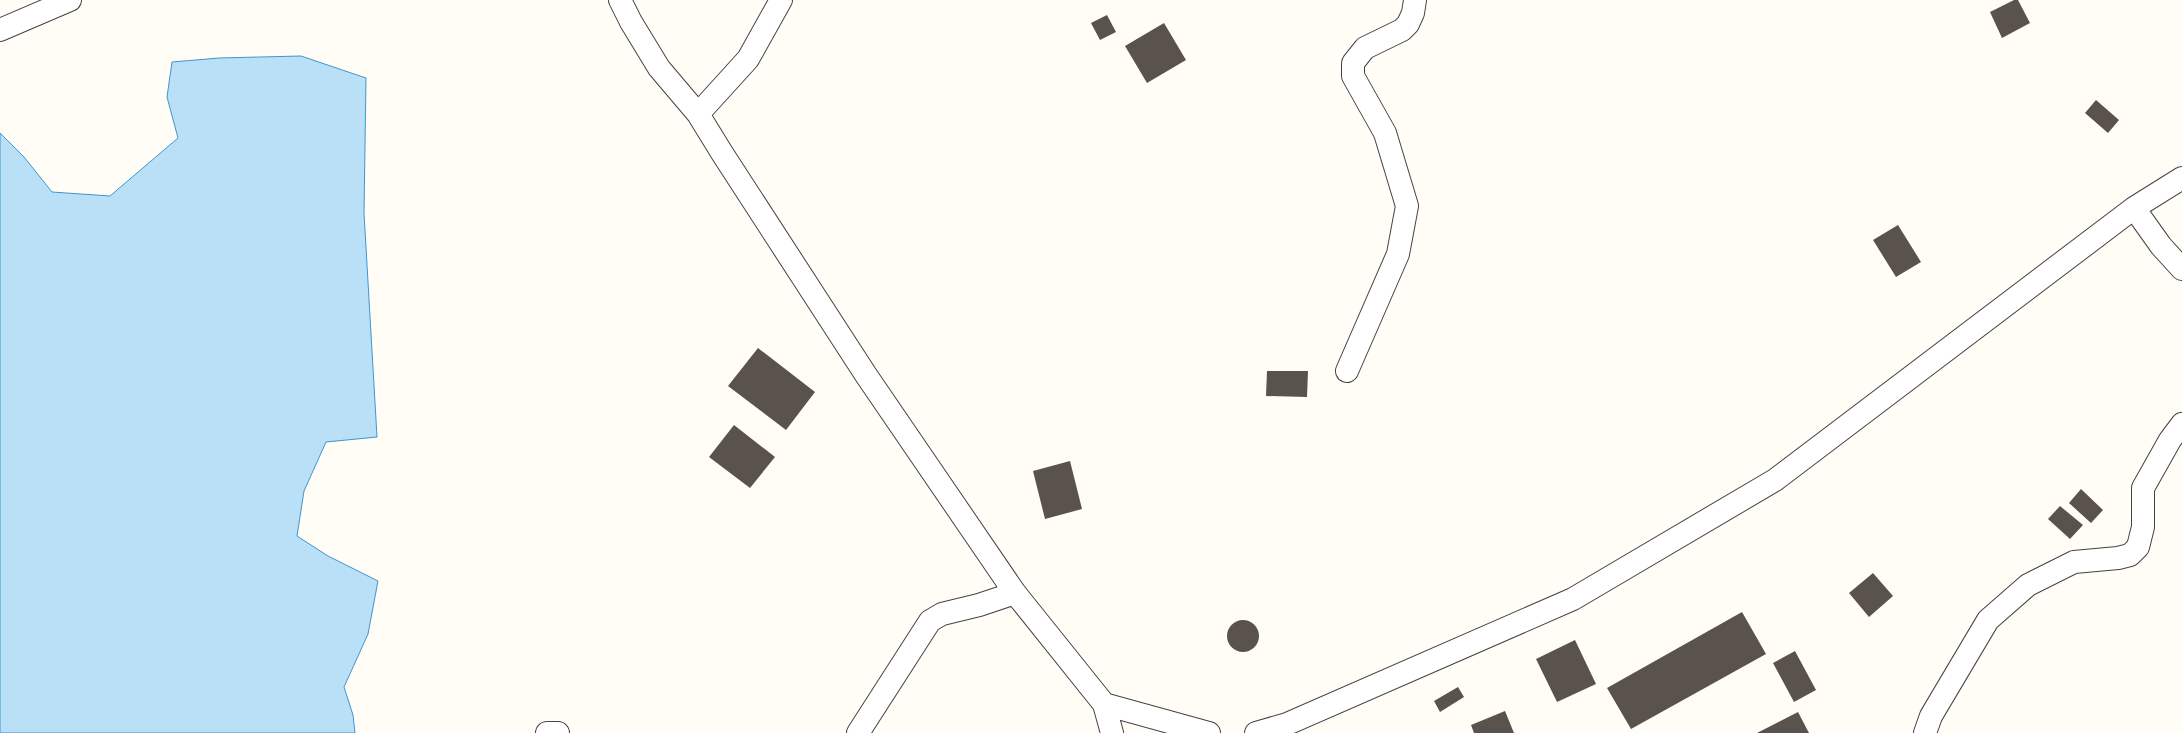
<svg xmlns="http://www.w3.org/2000/svg" width="2182" height="733" font-family="'Source Serif 4',serif">
  <style>
    .water { fill: #b9e0f7; stroke: #3f96cf }
    .building { fill: #5a524d }
    .lines { fill: none; stroke-linecap: round; stroke-linejoin: round }
    .street-casing { stroke: #444; stroke-width: 24 }
    .street { stroke: #fff; stroke-width: 22 }
  </style>
  <rect width="100%" height="100%" fill="#fffdf5"/>
  <path class="water" d="M 301,56 L 366,78 L 364,213 L 377,437 L 326,442 L 304,491 L 297,536 L 328,556 L 378,581 L 368,634 L 344,687 L 353,715 L 355,733 L 0,733 L 0,133 L 24,157 L 52,192 L 110,196 L 178,138 L 167,97 L 172,62 L 219,58 Z"/>
  <path class="building" d="M 2014,0 L 2018,0 L 2030,23 L 2002,38 L 1990,12 Z
    M 1107,15 L 1116,32 L 1100,40 L 1091,23 Z
    M 1164,23 L 1186,60 L 1147,83 L 1125,46 Z
    M 2096,100 L 2119,120 L 2108,133 L 2085,113 Z
    M 1898,225 L 1921,262 L 1896,277 L 1873,240 Z
    M 758,348 L 815,392 L 786,430 L 728,386 Z
    M 1267,371 L 1308,371 L 1307,397 L 1266,396 Z
    M 734,425 L 775,457 L 750,488 L 709,457 Z
    M 1070,461 L 1082,509 L 1045,519 L 1033,471 Z
    M 2081,489 L 2103,510 L 2091,523 L 2069,503 Z
    M 2060,506 L 2083,525 L 2070,539 L 2048,519 Z
    M 1873,573 L 1893,596 L 1869,617 L 1849,593 Z
    M 1742,612 L 1766,654 L 1631,729 L 1607,688 Z
    M1227 636a16 16 0 1 1 32 0a16 16 0 1 1-32 0Z
    M 1575,640 L 1596,684 L 1557,702 L 1536,659 Z
    M 1795,651 L 1816,690 L 1794,702 L 1773,663 Z
    M 1458,687 L 1464,697 L 1440,712 L 1434,701 Z
    M 1505,711 L 1514,733 L 1474,733 L 1471,725 Z
    M 1798,712 L 1809,733 L 1757,733 Z"/>
  <g class="lines">
    <defs>
      <path id="street" d="M 620,0 L 631,22 L 659,68 L 698,114 L 722,153 L 866,375 L 1015,593 L 1104,704 L 1112,733
        M 0,30 L 70,0
        M 698,114 L 748,59 L 781,0
        M 2134,208 L 2161,246 L 2182,269
        M 1347,371 L 1398,254 L 1407,206 L 1385,133 L 1353,76 L 1353,63 L 1365,48 L 1402,30 L 1408,24 L 1413,13 L 1415,0
        M 1104,704 L 1209,733
        M 547,733 L 558,733
        M 858,733 L 930,621 L 942,614 L 979,605 L 1015,593
        M 1256,733 L 1287,724 L 1573,599 L 1775,480 L 2134,208 L 2182,178
        M 1925,733 L 1931,716 L 1988,620 L 2028,585 L 2074,562 L 2118,558 L 2130,555 L 2138,547 L 2143,527 L 2143,488 L 2170,440 L 2182,424"/>
    </defs>
    <use href="#street" class="street-casing"/>
    <use href="#street" class="street"/>
  </g>
</svg>
